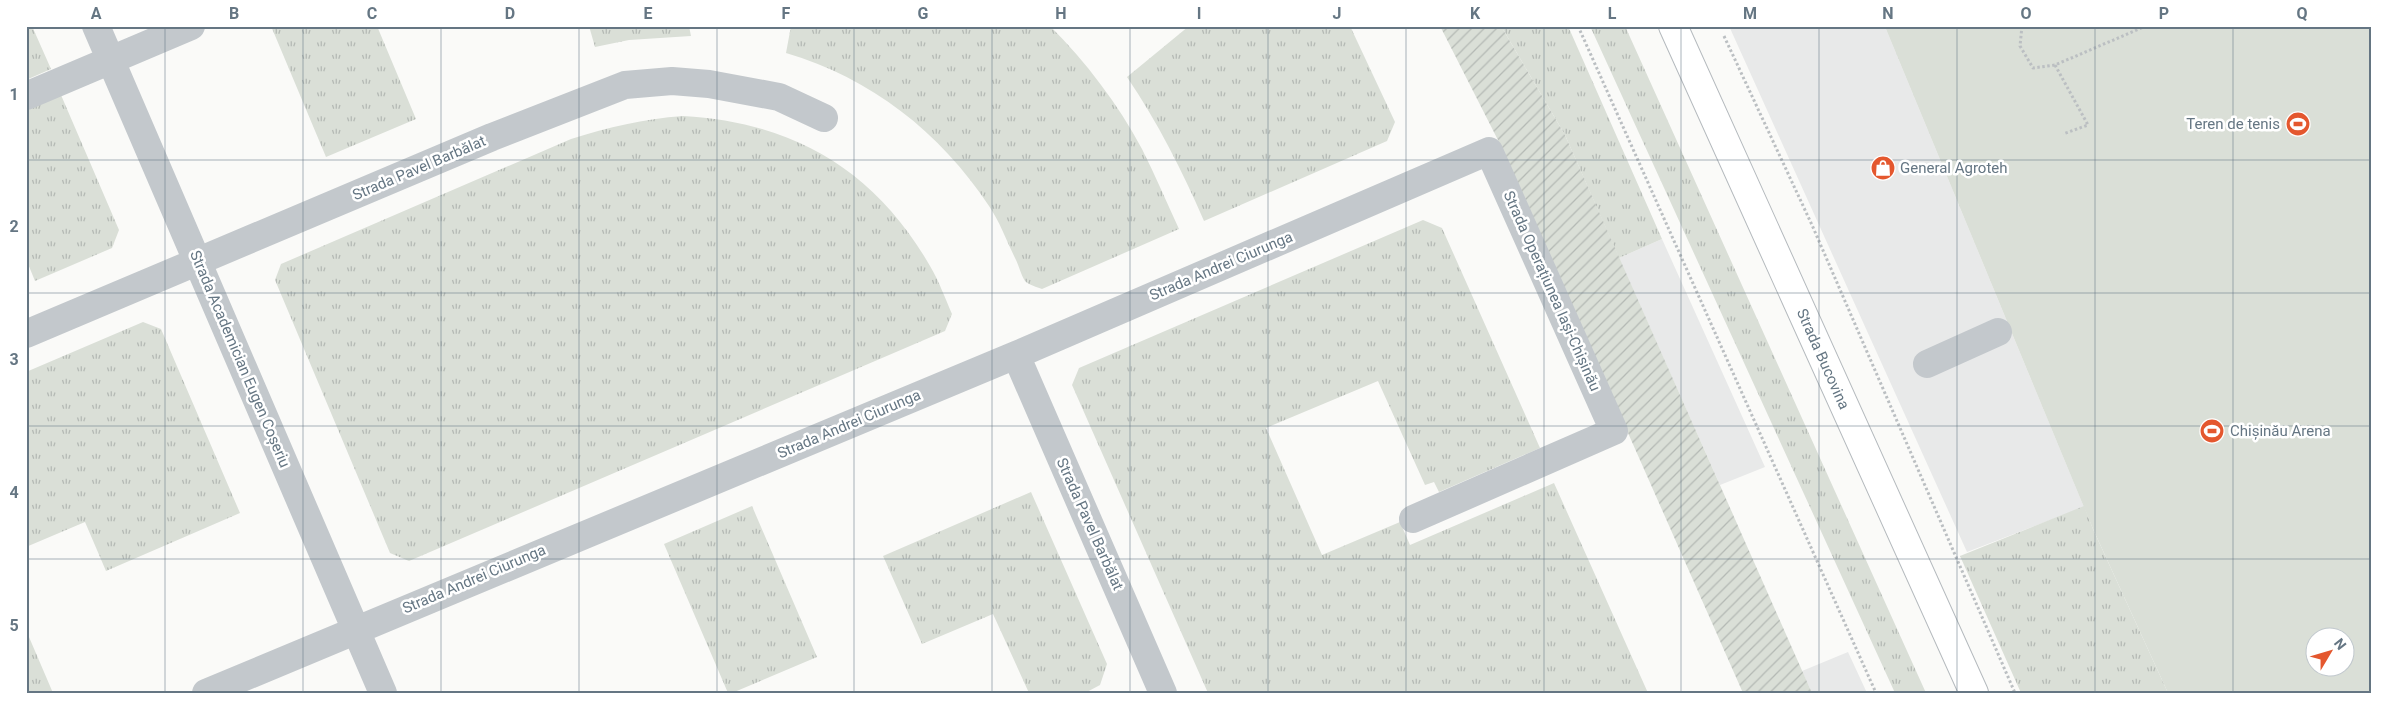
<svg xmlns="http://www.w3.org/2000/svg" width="2398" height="719" font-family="Roboto,sans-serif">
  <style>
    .built { fill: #e8e9e9 }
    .grass { fill: url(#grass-tufts) }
    .garden { fill: url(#garden-furrows) }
    .pitch { fill: #dadfd7; fill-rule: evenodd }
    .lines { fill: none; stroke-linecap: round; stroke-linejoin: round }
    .major-casing { stroke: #b5babe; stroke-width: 30 }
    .path { stroke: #bbbfc2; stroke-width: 3; stroke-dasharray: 2.5 2.5; stroke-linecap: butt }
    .minor { stroke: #c3c8cc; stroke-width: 28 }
    .major { stroke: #fff; stroke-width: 28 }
    .grid { fill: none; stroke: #657683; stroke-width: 1; stroke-opacity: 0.55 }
    .labels { text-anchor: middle; stroke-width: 5; stroke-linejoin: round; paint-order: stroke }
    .poi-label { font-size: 15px; fill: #657683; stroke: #fff; text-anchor: start }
    .street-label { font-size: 15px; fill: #657683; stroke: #fff }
    .neatline { fill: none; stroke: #657683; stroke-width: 2 }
    .grid-label { font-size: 16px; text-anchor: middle; font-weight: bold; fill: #657683 }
  </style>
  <defs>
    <pattern id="grass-tufts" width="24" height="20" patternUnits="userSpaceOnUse" patternTransform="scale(1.25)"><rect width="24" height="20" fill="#dadfd7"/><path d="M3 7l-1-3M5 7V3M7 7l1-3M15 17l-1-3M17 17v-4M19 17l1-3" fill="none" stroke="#b4b9b4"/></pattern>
    <pattern id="garden-furrows" width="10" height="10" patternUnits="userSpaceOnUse" patternTransform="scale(1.25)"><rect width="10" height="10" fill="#dadfd7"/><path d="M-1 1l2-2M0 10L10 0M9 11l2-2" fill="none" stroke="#b4b9b4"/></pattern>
  </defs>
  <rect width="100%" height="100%" fill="#fafaf8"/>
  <path class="built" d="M 1729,26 L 1885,26 L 2084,507 L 1967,552 Z
    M 1662,239 L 1765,467 L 1720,485 L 1619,258 Z
    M 1848,652 L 1867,693 L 1812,693 L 1802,671 Z"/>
  <path class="grass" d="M 26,26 L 32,26 L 51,69 L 26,80 Z
    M 271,26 L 377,26 L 416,119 L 326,157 Z
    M 589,26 L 689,26 L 691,36 L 629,40 L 595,47 Z
    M 791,26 L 1050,26 C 1086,62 1118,104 1142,149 C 1155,175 1167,203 1179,229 L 1042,289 C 1037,287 1029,285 1025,281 C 1021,275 1019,266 1016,260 C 1007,242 1000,222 989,206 C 940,132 871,78 786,53 Z
    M 1189,26 L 1350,26 L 1395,122 L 1387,141 L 1204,221 C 1182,170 1158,123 1127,77 Z
    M 1501,26 L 1568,26 L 1662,239 L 1619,258 L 1565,135 Z
    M 1590,26 L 1625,26 L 1926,693 L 1895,693 Z
    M 1885,26 L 1899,26 L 2093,529 L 2168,693 L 2021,693 L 1960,556 L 2084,506 Z
    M 61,95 L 119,230 L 112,248 L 35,281 L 26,259 L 26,109 Z
    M 683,116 C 793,122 875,170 930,266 C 939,281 945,298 952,314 L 945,331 L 409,561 L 390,553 L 275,280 L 281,264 L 571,139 C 609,127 643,119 683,116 Z
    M 1423,220 L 1442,228 L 1540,448 L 1439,492 L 1434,482 L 1425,485 L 1378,381 L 1266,428 L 1322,555 L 1400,522 L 1410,545 L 1554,483 L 1648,693 L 1208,693 L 1072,385 L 1079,368 Z
    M 143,322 L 161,329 L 240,513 L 106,571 L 85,522 L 26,547 L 26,372 Z
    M 1031,492 L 1107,664 L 1100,685 L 1085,693 L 1029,693 L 993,614 L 922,644 L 883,556 Z
    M 752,506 L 817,657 L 732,693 L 728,693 L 664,544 Z
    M 26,630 L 53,693 L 26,693 Z"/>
  <path class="garden" d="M 1440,26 L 1501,26 L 1565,135 L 1812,693 L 1743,693 L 1502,148 Z"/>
  <path class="pitch" d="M 1885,26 L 2372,26 L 2372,693 L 2168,693 L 2093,529 ZM 2316,636 L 2346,636 L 2346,666 L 2316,666 Z"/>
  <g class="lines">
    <defs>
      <path id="major" d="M 1673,26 L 1974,693"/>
    </defs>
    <use href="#major" class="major-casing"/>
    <path class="path" d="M 1578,26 L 1876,693
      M 2022,26 L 2020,46 L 2033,68 L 2055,65 L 2146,26
      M 1724,36 L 1812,225 L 2015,693
      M 2055,65 L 2088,125 L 2063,134"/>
    <path class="minor" d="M 96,26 L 383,693
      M 26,96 L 191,26
      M 26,334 L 492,137 L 625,85 L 672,81 L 709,84 L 779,97 L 824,118
      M 1016,355 L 1163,693
      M 1927,364 L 1998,332
      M 206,693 L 1016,355 L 1489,151 L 1614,431 L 1413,519"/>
    <use href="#major" class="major"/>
  </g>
  <path class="grid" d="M 165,26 L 165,693M 303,26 L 303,693M 441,26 L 441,693M 579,26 L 579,693M 717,26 L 717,693M 854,26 L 854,693M 992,26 L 992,693M 1130,26 L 1130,693M 1268,26 L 1268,693M 1406,26 L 1406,693M 1544,26 L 1544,693M 1681,26 L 1681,693M 1819,26 L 1819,693M 1957,26 L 1957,693M 2095,26 L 2095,693M 2233,26 L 2233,693M 26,160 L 2372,160M 26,293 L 2372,293M 26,426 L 2372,426M 26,559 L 2372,559"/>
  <defs>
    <symbol id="stadium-disc" viewBox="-11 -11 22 22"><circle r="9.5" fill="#e4572e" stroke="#fff"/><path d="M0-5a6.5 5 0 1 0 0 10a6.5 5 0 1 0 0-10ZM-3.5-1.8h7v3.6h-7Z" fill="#fff"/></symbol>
    <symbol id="shop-disc" viewBox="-11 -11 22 22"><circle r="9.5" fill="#e4572e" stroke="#fff"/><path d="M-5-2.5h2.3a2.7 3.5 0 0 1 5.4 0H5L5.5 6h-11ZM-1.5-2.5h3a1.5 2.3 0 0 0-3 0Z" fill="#fff"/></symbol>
  </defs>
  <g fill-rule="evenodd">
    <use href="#stadium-disc" x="2284" y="110" width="28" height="28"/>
    <use href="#shop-disc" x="1869" y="154" width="28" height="28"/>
    <use href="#stadium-disc" x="2198" y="417" width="28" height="28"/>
  </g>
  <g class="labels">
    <g class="poi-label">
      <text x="2280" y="129" text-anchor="end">Teren de tenis</text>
      <text x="1900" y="173">General Agroteh</text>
      <text x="2230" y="436">Chișinău Arena</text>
    </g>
    <g class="street-label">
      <text transform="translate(419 168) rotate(-23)" y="5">Strada Pavel Barbălat</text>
      <text transform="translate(1221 266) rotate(-23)" y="5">Strada Andrei Ciurunga</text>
      <text transform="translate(1552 291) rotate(66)" y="5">Strada Operațiunea Iași-Chișinău</text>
      <text transform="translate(240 359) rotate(67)" y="5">Strada Academician Eugen Coșeriu</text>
      <text transform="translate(1823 359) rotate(66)" y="5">Strada Bucovina</text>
      <text transform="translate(849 424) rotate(-23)" y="5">Strada Andrei Ciurunga</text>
      <text transform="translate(1090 524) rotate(66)" y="5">Strada Pavel Barbălat</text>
      <text transform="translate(474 579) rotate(-23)" y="5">Strada Andrei Ciurunga</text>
    </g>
  </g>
  <rect width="2398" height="719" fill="none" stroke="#ffffff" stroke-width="55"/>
  <g transform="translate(2330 652) rotate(52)"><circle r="24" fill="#ffffff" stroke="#c1c8cd"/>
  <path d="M0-4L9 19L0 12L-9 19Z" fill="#e4572e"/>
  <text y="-8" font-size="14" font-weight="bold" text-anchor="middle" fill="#657683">N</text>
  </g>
  <rect x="28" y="28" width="2342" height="664" class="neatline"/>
  <g class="grid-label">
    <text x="96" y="19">A</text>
    <text x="234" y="19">B</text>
    <text x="372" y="19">C</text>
    <text x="510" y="19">D</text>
    <text x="648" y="19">E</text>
    <text x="786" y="19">F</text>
    <text x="923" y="19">G</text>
    <text x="1061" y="19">H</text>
    <text x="1199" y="19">I</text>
    <text x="1337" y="19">J</text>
    <text x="1475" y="19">K</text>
    <text x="1612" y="19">L</text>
    <text x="1750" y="19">M</text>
    <text x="1888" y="19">N</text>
    <text x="2026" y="19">O</text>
    <text x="2164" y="19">P</text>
    <text x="2302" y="19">Q</text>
    <text x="14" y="100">1</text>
    <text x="14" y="232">2</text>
    <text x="14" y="365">3</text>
    <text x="14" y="498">4</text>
    <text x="14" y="631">5</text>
  </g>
</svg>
